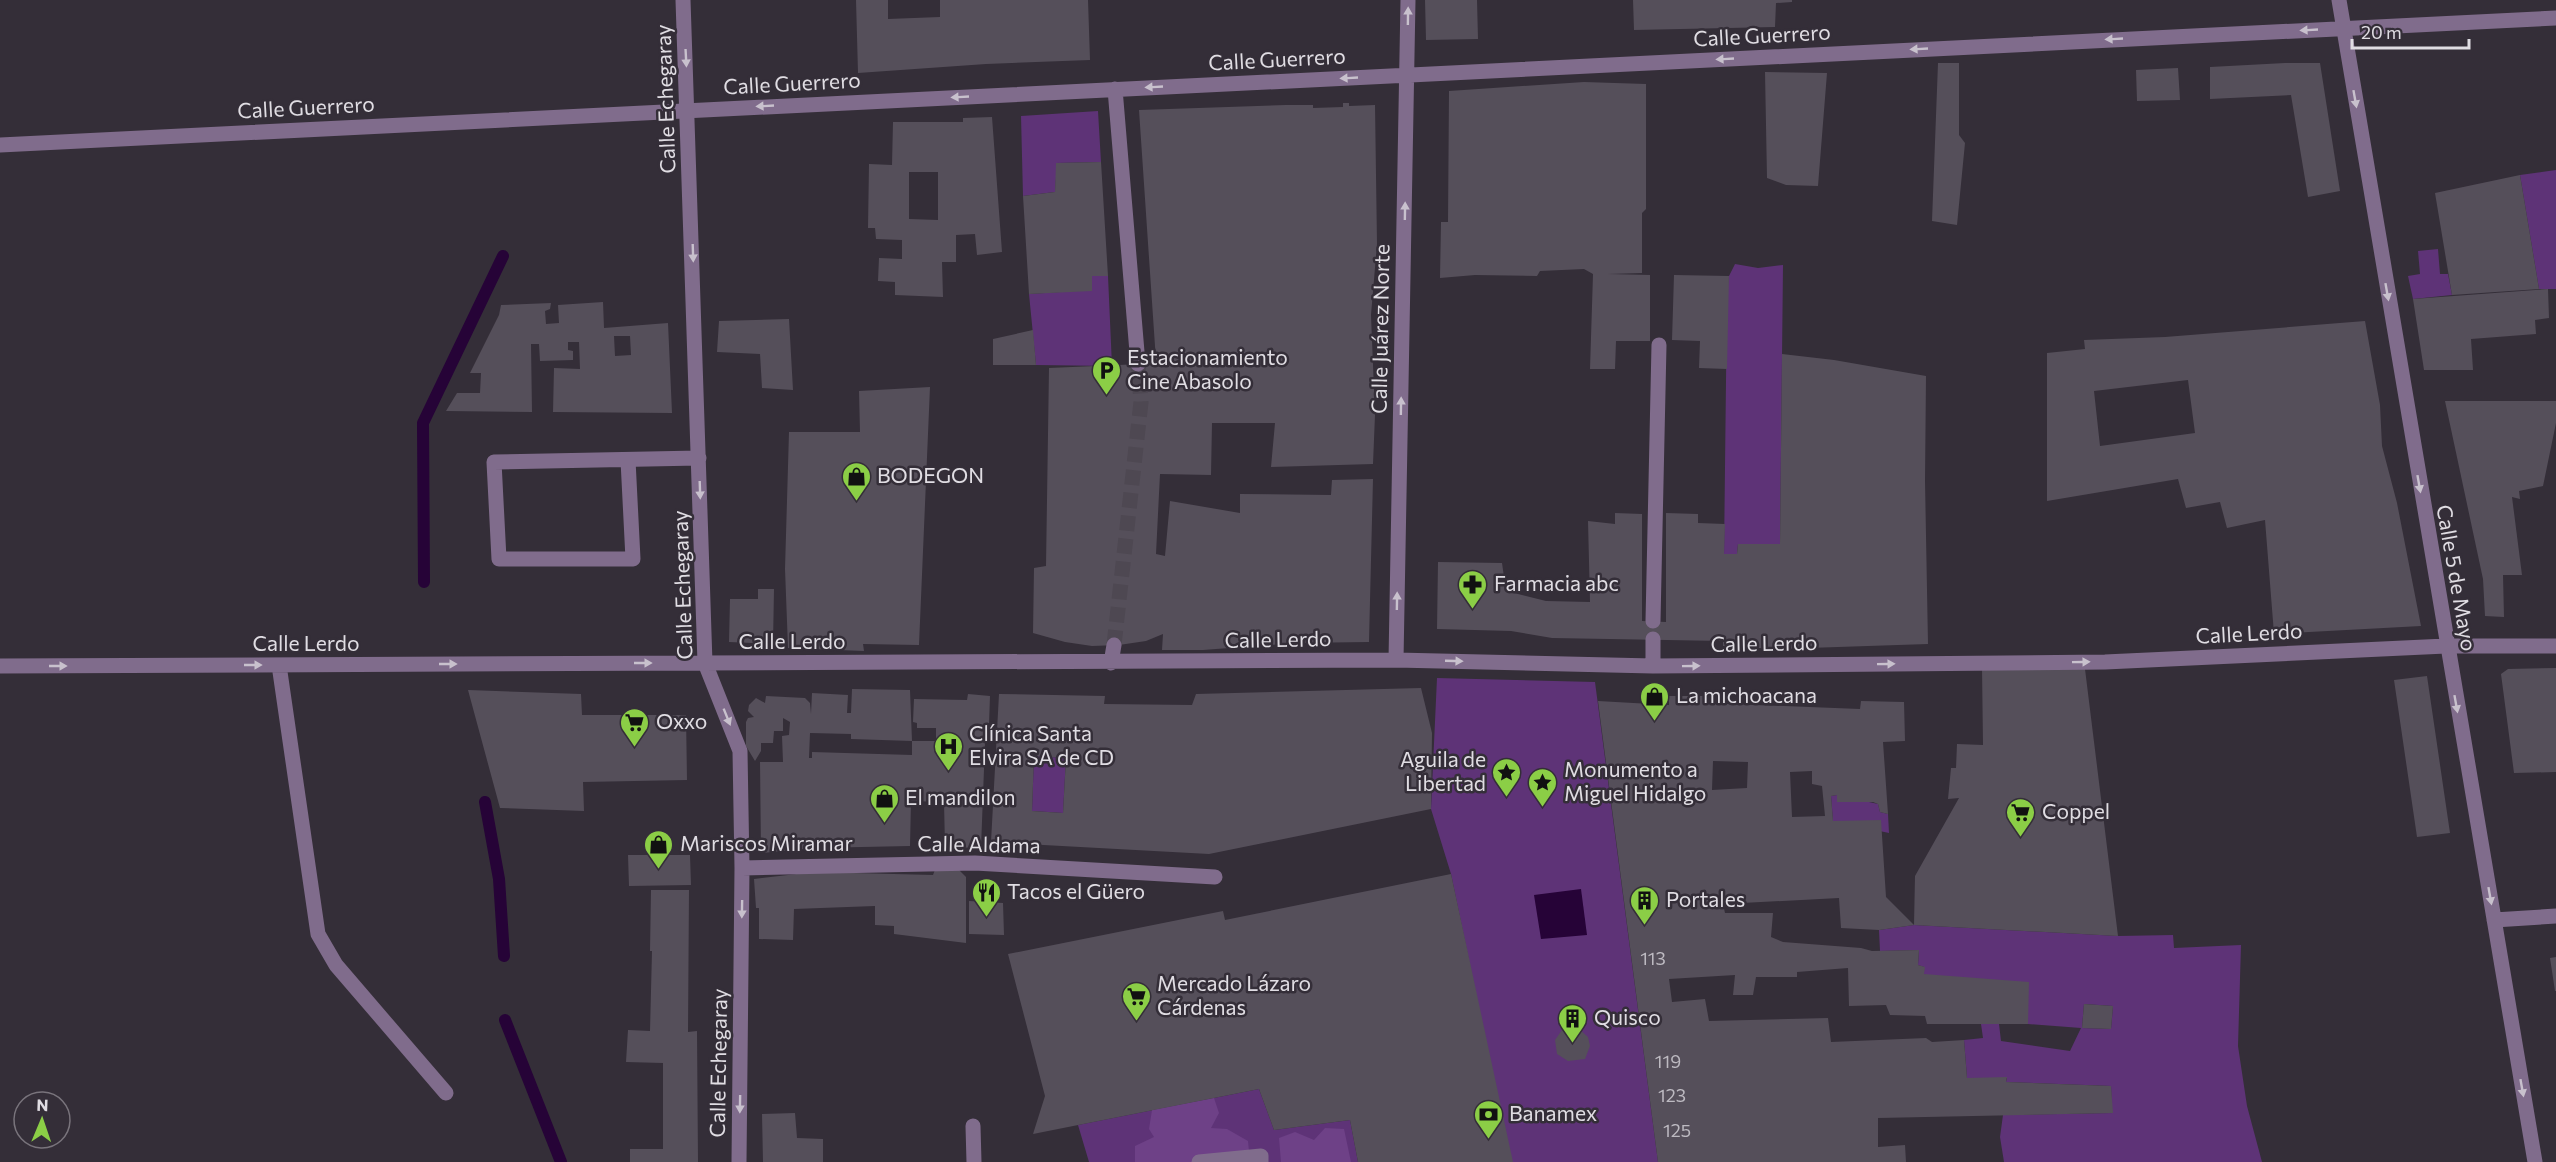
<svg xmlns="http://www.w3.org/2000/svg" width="2556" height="1162" font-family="Commissioner,sans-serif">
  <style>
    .green { fill: #5e3377; fill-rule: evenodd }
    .forest { fill: #6e4187 }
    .water { fill: #260337 }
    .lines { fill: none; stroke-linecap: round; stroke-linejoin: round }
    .stream { stroke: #260337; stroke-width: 12 }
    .building { fill: #554f5a; fill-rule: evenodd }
    .minor-tunnel { stroke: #4e4852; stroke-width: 15; stroke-dasharray: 15 8; stroke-linecap: butt }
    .minor { stroke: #806c8c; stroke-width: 15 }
    .oneway { fill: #c8c1cd }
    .labels { text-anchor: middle; stroke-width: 5; stroke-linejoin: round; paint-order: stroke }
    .number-label { font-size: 18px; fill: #bdbac1 }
    .street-label { font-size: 21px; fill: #e0dde3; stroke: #342e38 }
    .poi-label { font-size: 21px; fill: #e0dde3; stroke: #342e38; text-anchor: start }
  </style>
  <rect width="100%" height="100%" fill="#342e38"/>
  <path class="green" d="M 1098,111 L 1101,162 L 1057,163 L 1055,192 L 1023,196 L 1021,116 Z
    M 2556,170 L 2556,289 L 2539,289 L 2520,175 Z
    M 2438,249 L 2440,274 L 2448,274 L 2452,295 L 2413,299 L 2408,276 L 2420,274 L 2418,251 Z
    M 1735,264 L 1758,268 L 1783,265 L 1780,544 L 1738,544 L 1737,554 L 1724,554 L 1727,294 L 1729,276 Z
    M 1092,276 L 1108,276 L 1112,366 L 1036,365 L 1029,294 L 1092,290 Z
    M 1437,678 L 1595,682 L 1658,1162 L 1511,1162 L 1451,874 L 1431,809 Z
    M 1034,756 L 1066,758 L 1063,813 L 1032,811 Z
    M 1837,795 L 1878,804 L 1880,812 L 1888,814 L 1889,833 L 1833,821 L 1831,796 Z
    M 1914,925 L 2118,936 L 2173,935 L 2174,948 L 2241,945 L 2238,1046 L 2247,1106 L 2262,1162 L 2004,1162 L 2000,1137 L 2003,1115 L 2112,1113 L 2111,1086 L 2006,1082 L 2007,1078 L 1967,1078 L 1964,1040 L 1983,1038 L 1981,1024 L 1999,1024 L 2001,1041 L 2070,1051 L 2081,1028 L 2028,1024 L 1924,974 L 1924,967 L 1918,965 L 1919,950 L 1880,951 L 1879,930 ZM 2084,1004 L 2113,1006 L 2111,1029 L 2082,1028 Z
    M 1259,1089 L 1274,1130 L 1350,1120 L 1358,1162 L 1089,1162 L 1078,1125 Z"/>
  <path class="forest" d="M 1214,1098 L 1219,1113 L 1211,1128 L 1227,1129 L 1248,1141 L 1250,1162 L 1131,1162 L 1135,1162 L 1135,1146 L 1154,1137 L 1149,1129 L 1152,1110 Z
    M 1325,1128 L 1344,1129 L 1351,1162 L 1281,1162 L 1279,1138 L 1295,1132 L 1314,1140 Z"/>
  <path class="water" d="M 1581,889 L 1587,935 L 1541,939 L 1534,895 Z"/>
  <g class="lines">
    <path class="stream" d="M 424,582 L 423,423 L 503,256
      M 485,802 L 499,879 L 504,956
      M 505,1020 L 561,1162"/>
  </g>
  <path class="building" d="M 856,0 L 888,0 L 888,19 L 940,17 L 940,0 L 1088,0 L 1090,60 L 986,64 L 858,73 Z
    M 1425,0 L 1477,0 L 1478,39 L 1426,40 Z
    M 1633,0 L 1792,0 L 1792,2 L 1776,3 L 1775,27 L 1634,30 Z
    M 1938,63 L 1959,63 L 1959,135 L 1965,143 L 1957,225 L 1932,221 Z
    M 2285,63 L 2320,63 L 2340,191 L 2308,197 L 2291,95 L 2210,99 L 2210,67 Z
    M 2178,68 L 2180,100 L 2137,101 L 2136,70 Z
    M 1765,72 L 1827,73 L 1818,186 L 1786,185 L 1767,178 Z
    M 1584,82 L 1646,84 L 1646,209 L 1642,213 L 1642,273 L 1608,274 L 1650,275 L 1650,341 L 1616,341 L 1615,369 L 1590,369 L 1593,274 L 1584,269 L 1540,271 L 1537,276 L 1475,275 L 1440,278 L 1441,222 L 1448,222 L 1449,91 Z
    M 1343,103 L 1349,103 L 1349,106 L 1375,105 L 1377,244 L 1371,315 L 1375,415 L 1373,464 L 1271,467 L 1275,423 L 1212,423 L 1211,475 L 1160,474 L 1156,554 L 1165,556 L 1170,501 L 1240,513 L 1240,494 L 1331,495 L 1332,480 L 1373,479 L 1369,642 L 1295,643 L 1203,650 L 1162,650 L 1163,634 L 1146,641 L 1119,645 L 1092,646 L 1065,642 L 1033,633 L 1034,568 L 1046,566 L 1049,368 L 1165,363 L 1156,361 L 1139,110 L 1286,105 L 1313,105 L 1313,108 L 1343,107 Z
    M 992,117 L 1002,252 L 977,255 L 975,234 L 956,235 L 956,262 L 942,262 L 943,297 L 895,295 L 895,282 L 878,281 L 879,258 L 902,259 L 902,240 L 876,239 L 875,228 L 868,228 L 869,164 L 892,165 L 893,122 L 963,122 L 963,118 ZM 909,172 L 938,172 L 938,220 L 909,219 Z
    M 1101,162 L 1108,276 L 1092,276 L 1092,291 L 1029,294 L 1023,196 L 1055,192 L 1056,163 Z
    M 2520,175 L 2539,289 L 2452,295 L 2435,193 Z
    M 1674,275 L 1729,276 L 1727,369 L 1699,368 L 1700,341 L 1672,340 Z
    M 2548,289 L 2549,318 L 2535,320 L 2536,334 L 2471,339 L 2473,370 L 2424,370 L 2413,299 Z
    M 603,302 L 604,328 L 668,323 L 672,413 L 553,412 L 554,368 L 580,369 L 579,342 L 568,342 L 568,350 L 573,351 L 573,360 L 540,361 L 539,344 L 531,344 L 532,412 L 446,411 L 457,393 L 480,393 L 481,373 L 470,373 L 499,315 L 501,305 L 551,303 L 550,309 L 545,311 L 546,324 L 559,323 L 558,305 ZM 614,336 L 630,336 L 631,355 L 615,356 Z
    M 789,319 L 793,390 L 762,388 L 760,354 L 717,352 L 719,321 Z
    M 2365,321 L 2380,405 L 2382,446 L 2397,503 L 2421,626 L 2274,634 L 2265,520 L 2227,528 L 2220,502 L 2186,508 L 2178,479 L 2047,501 L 2047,353 L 2085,349 L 2084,340 L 2165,337 ZM 2188,380 L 2195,433 L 2100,446 L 2094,391 Z
    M 1033,330 L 1036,365 L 993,365 L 993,339 Z
    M 1782,354 L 1834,360 L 1926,376 L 1925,481 L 1928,644 L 1777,649 L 1723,646 L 1723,641 L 1552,638 L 1511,631 L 1437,629 L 1438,562 L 1502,563 L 1506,591 L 1546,601 L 1590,602 L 1588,521 L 1615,524 L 1615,513 L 1642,514 L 1642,621 L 1666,622 L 1666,513 L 1698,514 L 1698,523 L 1725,524 L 1724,554 L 1737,554 L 1738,544 L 1780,544 Z
    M 930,387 L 919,645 L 863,644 L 864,651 L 788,648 L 785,569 L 789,432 L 860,432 L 859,391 Z
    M 2445,401 L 2556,401 L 2556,423 L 2543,486 L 2519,491 L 2520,499 L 2512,497 L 2522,575 L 2503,575 L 2504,617 L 2485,616 L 2483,579 Z
    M 758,589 L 774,589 L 773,644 L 729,642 L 730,599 L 758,599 Z
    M 1982,667 L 2085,669 L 2118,936 L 1914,925 L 1879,930 L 1841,928 L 1839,898 L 1723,904 L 1725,913 L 1773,913 L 1771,937 L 1783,942 L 1861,948 L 1872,951 L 1919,950 L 1918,965 L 1925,967 L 1924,974 L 2029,982 L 2028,1024 L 1927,1024 L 1925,1016 L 1890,1015 L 1886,1005 L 1849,1006 L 1848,968 L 1797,972 L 1797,977 L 1756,977 L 1753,995 L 1733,995 L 1735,975 L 1669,979 L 1672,1002 L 1705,999 L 1709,1021 L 1828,1018 L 1831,1042 L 1926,1038 L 1932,1042 L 1964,1040 L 1967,1078 L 2007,1077 L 2006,1082 L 2111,1086 L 2113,1113 L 1878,1118 L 1878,1147 L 1905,1145 L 1906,1162 L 1658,1162 L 1598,701 L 1669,705 L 1669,696 L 1703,696 L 1703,703 L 1860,709 L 1861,701 L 1904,702 L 1905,741 L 1883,742 L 1888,814 L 1880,812 L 1878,804 L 1873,802 L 1837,802 L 1837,795 L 1831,796 L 1833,821 L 1881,820 L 1886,897 L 1914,925 L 1915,876 L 1959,798 L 1948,799 L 1951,768 L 1956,768 L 1957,744 L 1983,745 ZM 1713,761 L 1748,762 L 1747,788 L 1712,790 ZM 1812,771 L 1812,784 L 1822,786 L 1825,816 L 1792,817 L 1790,772 Z
    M 2556,668 L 2556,772 L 2514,773 L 2501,674 L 2508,669 Z
    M 2427,676 L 2450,833 L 2417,837 L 2394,680 Z
    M 1421,688 L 1432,733 L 1431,809 L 1209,854 L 991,842 L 999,694 L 1105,696 L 1104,704 L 1192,705 L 1196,694 ZM 1034,756 L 1066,758 L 1063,813 L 1032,811 Z
    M 852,689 L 910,690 L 912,741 L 936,741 L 936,728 L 917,728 L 917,723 L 913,722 L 914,699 L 967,700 L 968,694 L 990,696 L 989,725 L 985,743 L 981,848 L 945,847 L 944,802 L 911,801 L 910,846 L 814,848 L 761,853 L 760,762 L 783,762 L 782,736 L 789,735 L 790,722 L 783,718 L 783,731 L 774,731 L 773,743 L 761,743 L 761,751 L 755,761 L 746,746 L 746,722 L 748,718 L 754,717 L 748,711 L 749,705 L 756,698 L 765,703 L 766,696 L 805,698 L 810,703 L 811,714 L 812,693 L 848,695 L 847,713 L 851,713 ZM 810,733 L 851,734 L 851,739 L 912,741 L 912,755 L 812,752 L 812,758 L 809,758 Z
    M 468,690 L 581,694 L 582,715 L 686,715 L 687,780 L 583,782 L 584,811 L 500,808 Z
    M 628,855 L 690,855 L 691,885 L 629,886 Z
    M 936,867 L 958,869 L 966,877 L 966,943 L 894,934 L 894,926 L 875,925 L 875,906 L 794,909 L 793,940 L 759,939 L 759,908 L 756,908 L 754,879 L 814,872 L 933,875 Z
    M 1451,874 L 1513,1162 L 1358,1162 L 1350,1120 L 1274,1130 L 1259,1089 L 1033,1134 L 1045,1096 L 1008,954 L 1223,911 L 1225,920 Z
    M 651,890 L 689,890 L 688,1032 L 697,1031 L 698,1162 L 630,1162 L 630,1149 L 663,1149 L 663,1063 L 626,1062 L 628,1030 L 650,1031 L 652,951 L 650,951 Z
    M 969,901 L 1003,903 L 1004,935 L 969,934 Z
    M 2556,957 L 2556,991 L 2555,991 L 2550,958 Z
    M 2084,1004 L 2113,1006 L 2111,1029 L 2082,1028 Z
    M 1578,1028 L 1588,1037 L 1590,1046 L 1585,1059 L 1568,1061 L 1557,1054 L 1555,1040 L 1562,1030 Z
    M 795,1113 L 797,1138 L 823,1139 L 823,1162 L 763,1162 L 762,1114 Z"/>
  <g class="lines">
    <path class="minor-tunnel" d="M 1114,645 L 1141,402 L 1138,364"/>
    <path class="minor" d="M 683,0 L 705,663 L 740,751 L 742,868 L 739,1162
      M 2339,0 L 2535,1162
      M 1115,89 L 1138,364
      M 0,145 L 2556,18
      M 628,460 L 633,559 L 499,559 L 494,462 L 699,458
      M 1653,621 L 1659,345
      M 1396,660 L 1408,0
      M 1111,663 L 1114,645
      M 279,665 L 318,934 L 336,965 L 446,1093
      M 0,666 L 1396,660 L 1653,666 L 2105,662 L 2446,646 L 2556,646
      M 1653,666 L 1653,639
      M 742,868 L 975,863 L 1215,877
      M 2494,920 L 2556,916
      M 973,1126 L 974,1162
      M 1199,1162 L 1261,1156 L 1261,1162"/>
  </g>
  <defs><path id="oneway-solid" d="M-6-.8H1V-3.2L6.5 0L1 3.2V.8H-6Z" transform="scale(1.5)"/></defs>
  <g class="oneway">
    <use href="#oneway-solid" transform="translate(1408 16) rotate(-89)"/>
    <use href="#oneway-solid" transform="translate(2309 30) rotate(177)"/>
    <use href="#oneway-solid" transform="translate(2114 39) rotate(177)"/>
    <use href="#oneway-solid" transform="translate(1919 49) rotate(177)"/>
    <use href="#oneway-solid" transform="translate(686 58) rotate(87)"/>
    <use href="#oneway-solid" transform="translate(1725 59) rotate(177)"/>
    <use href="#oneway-solid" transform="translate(1349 78) rotate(177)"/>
    <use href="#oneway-solid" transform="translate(1154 87) rotate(177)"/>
    <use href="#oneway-solid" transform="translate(960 97) rotate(177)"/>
    <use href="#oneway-solid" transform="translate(2355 99) rotate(80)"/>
    <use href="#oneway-solid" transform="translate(765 106) rotate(177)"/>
    <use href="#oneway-solid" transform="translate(1405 211) rotate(-89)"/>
    <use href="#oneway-solid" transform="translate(693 253) rotate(88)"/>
    <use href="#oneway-solid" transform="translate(2387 292) rotate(80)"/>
    <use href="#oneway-solid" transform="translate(1401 406) rotate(-89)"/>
    <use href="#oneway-solid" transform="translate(2419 484) rotate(80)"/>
    <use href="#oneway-solid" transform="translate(700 490) rotate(88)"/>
    <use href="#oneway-solid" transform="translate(1397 601) rotate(-89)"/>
    <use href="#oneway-solid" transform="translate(1454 661) rotate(2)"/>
    <use href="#oneway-solid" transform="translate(2081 662) rotate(-1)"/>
    <use href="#oneway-solid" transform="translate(643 663)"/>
    <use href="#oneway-solid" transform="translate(448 664)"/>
    <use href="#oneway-solid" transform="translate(1886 664) rotate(-1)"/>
    <use href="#oneway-solid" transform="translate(253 665)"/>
    <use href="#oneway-solid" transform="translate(58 666)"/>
    <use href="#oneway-solid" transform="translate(1691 666) rotate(-1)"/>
    <use href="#oneway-solid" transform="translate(2456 704) rotate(80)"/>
    <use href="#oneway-solid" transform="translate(727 717) rotate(68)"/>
    <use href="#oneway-solid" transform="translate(2490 896) rotate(80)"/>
    <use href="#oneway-solid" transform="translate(742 909) rotate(91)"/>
    <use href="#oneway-solid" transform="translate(2522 1088) rotate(80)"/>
    <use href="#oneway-solid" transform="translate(740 1104) rotate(91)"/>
  </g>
  <defs>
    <symbol id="parking-pin" viewBox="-11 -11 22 30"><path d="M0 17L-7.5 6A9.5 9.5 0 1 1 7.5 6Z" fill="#8bce46" stroke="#342e38"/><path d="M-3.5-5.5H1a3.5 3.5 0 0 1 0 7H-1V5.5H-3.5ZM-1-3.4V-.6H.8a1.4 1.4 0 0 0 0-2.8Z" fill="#111"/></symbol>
    <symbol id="shop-pin" viewBox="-11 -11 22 30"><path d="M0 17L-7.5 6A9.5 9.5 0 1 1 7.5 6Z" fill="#8bce46" stroke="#342e38"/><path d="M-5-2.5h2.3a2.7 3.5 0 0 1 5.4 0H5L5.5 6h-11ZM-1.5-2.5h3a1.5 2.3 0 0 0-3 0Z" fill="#111"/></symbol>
    <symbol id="pharmacy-pin" viewBox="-11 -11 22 30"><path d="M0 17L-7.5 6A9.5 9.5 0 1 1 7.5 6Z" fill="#8bce46" stroke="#342e38"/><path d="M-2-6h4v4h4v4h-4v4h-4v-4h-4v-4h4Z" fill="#111"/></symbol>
    <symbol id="supermarket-pin" viewBox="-11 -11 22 30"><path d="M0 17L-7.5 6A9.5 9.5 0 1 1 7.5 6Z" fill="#8bce46" stroke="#342e38"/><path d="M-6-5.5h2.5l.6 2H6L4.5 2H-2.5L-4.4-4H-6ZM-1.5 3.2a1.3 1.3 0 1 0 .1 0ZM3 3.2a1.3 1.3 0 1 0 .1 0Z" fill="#111"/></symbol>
    <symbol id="hospital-pin" viewBox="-11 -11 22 30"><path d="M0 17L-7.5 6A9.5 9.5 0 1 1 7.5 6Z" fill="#8bce46" stroke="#342e38"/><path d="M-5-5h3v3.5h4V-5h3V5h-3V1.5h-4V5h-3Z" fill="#111"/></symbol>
    <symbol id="sight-pin" viewBox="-11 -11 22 30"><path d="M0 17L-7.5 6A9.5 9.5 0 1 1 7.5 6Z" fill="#8bce46" stroke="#342e38"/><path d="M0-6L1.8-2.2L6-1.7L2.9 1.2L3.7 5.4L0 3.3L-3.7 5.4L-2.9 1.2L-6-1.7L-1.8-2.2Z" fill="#111"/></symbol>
    <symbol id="restaurant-pin" viewBox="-11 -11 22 30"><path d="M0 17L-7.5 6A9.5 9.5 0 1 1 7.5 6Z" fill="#8bce46" stroke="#342e38"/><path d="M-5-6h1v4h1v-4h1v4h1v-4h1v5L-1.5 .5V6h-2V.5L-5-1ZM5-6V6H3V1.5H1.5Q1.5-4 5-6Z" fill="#111"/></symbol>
    <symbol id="building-pin" viewBox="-11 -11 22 30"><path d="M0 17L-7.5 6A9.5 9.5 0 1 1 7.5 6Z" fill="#8bce46" stroke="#342e38"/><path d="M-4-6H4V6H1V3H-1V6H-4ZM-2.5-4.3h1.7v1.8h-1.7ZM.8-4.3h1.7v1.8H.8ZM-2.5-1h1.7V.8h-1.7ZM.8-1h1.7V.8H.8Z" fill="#111"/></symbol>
    <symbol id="bank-pin" viewBox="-11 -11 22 30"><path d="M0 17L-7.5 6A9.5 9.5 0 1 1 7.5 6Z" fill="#8bce46" stroke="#342e38"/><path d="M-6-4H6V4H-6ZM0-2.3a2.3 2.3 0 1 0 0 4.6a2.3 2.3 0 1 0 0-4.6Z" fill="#111"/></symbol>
  </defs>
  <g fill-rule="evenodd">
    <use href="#parking-pin" x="1090" y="354" width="33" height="45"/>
    <use href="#shop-pin" x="840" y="460" width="33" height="45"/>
    <use href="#pharmacy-pin" x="1456" y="568" width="33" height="45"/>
    <use href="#shop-pin" x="1638" y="680" width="33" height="45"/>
    <use href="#supermarket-pin" x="618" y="706" width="33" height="45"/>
    <use href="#hospital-pin" x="932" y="730" width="33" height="45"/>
    <use href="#sight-pin" x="1490" y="756" width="33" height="45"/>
    <use href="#sight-pin" x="1526" y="766" width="33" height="45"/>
    <use href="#shop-pin" x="868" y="782" width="33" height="45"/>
    <use href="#supermarket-pin" x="2004" y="796" width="33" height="45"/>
    <use href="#shop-pin" x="642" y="828" width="33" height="45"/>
    <use href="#restaurant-pin" x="970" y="876" width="33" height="45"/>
    <use href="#building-pin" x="1628" y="884" width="33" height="45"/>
    <use href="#supermarket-pin" x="1120" y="980" width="33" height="45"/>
    <use href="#building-pin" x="1556" y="1002" width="33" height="45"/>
    <use href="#bank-pin" x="1472" y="1098" width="33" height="45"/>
  </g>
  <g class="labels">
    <g class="number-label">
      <text x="1653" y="965">113</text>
      <text x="1668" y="1068">119</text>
      <text x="1672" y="1102">123</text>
      <text x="1677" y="1137">125</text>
    </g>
    <g class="street-label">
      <text transform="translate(1762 36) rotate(-3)" y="7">Calle Guerrero</text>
      <text transform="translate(1277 60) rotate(-3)" y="7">Calle Guerrero</text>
      <text transform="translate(792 84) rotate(-3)" y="7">Calle Guerrero</text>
      <text transform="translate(666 99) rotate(-92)" y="7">Calle Echegaray</text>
      <text transform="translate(306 108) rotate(-3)" y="7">Calle Guerrero</text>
      <text transform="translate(1381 329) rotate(-89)" y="7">Calle Juárez Norte</text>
      <text transform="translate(2456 578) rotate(80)" y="7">Calle 5 de Mayo</text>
      <text transform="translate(683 585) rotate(-92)" y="7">Calle Echegaray</text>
      <text transform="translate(2249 634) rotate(-3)" y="7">Calle Lerdo</text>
      <text transform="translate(1278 640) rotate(-1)" y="7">Calle Lerdo</text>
      <text x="792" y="649">Calle Lerdo</text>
      <text x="306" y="651">Calle Lerdo</text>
      <text transform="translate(1764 644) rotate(-1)" y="7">Calle Lerdo</text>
      <text transform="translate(979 845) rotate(1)" y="7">Calle Aldama</text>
      <text transform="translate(719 1063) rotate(-89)" y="7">Calle Echegaray</text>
    </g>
    <g class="poi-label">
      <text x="1127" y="365">Estacionamiento<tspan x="1127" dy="24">Cine Abasolo</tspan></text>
      <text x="877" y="483">BODEGON</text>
      <text x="1494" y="591">Farmacia abc</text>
      <text x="1676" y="703">La michoacana</text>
      <text x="656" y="729">Oxxo</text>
      <text x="969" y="741">Clínica Santa<tspan x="969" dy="24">Elvira SA de CD</tspan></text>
      <text x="1486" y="767" text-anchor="end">Aguila de<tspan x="1486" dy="24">Libertad</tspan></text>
      <text x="1564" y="777">Monumento a<tspan x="1564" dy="24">Miguel Hidalgo</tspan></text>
      <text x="905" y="805">El mandilon</text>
      <text x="2042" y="819">Coppel</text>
      <text x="680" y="851">Mariscos Miramar</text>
      <text x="1007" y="899">Tacos el Güero</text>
      <text x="1666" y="907">Portales</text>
      <text x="1157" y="991">Mercado Lázaro<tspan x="1157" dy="24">Cárdenas</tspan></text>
      <text x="1594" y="1025">Quisco</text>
      <text x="1509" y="1121">Banamex</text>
    </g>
  </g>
  <g transform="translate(42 1120) rotate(2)"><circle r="28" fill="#342e38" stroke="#79747c" stroke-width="1.5"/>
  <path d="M0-4.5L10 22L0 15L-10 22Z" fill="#8bce46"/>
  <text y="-9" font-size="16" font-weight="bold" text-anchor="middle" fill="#e0dde3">N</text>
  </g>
  <path d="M2352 39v9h117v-9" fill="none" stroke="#e0dde3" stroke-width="3"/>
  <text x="2361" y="39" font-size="18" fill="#e0dde3" stroke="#342e38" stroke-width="4.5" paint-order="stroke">20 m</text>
</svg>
